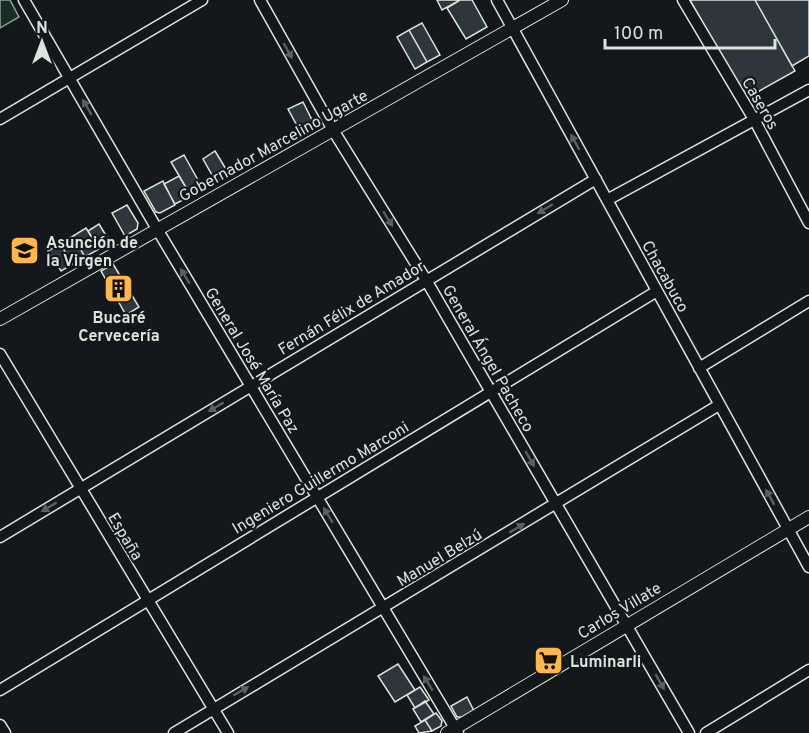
<svg xmlns="http://www.w3.org/2000/svg" width="809" height="733" font-family="Overpass,sans-serif">
  <style>
    .green { fill: #1a2d24; stroke: #939e99; stroke-width: 1.5 }
    .building { fill: #2c363c; stroke: #d8e6dc; stroke-width: 1.5 }
    .lines { fill: none; stroke-linecap: round; stroke-linejoin: round }
    .minor-casing { stroke: #d8e6dc; stroke-width: 13 }
    .tertiary-casing { stroke: #d8e6dc; stroke-width: 14 }
    .minor { stroke: #14181c; stroke-width: 10 }
    .tertiary { stroke: #14181c; stroke-width: 12 }
    .oneway { fill: #59605f }
    .labels { text-anchor: middle; stroke-width: 4.5; stroke-linejoin: round; paint-order: stroke }
    .street-label { font-size: 16px; fill: #d8e6dc; stroke: #14181c }
    .poi-label { font-size: 16px; font-weight: bold; fill: #d8e6dc; stroke: #14181c; text-anchor: start }
  </style>
  <rect width="100%" height="100%" fill="#14181c"/>
  <path class="green" d="M 0,0 L 10,0 L 19,17 L 0,28 Z"/>
  <path class="building" d="M 437,0 L 460,0 L 442,10 Z
    M 460,0 L 472,0 L 487,27 L 466,39 L 447,8 Z
    M 690,0 L 755,0 L 795,71 L 745,99 Z
    M 755,0 L 809,0 L 809,56 L 792,66 Z
    M 422,23 L 440,55 L 427,62 L 409,30 Z
    M 409,30 L 427,62 L 415,69 L 397,37 Z
    M 303,102 L 312,120 L 312,127 L 301,133 L 288,109 Z
    M 215,151 L 229,174 L 216,182 L 203,159 Z
    M 184,155 L 203,189 L 191,196 L 171,162 Z
    M 179,176 L 191,196 L 175,204 L 164,184 Z
    M 163,181 L 175,205 L 160,213 L 156,212 L 144,191 Z
    M 127,205 L 138,223 L 137,229 L 125,236 L 112,213 Z
    M 99,224 L 110,242 L 99,249 L 88,231 Z
    M 86,228 L 99,249 L 85,257 L 73,236 Z
    M 73,236 L 85,257 L 73,264 L 60,244 Z
    M 60,244 L 73,264 L 61,271 L 48,251 Z
    M 113,264 L 139,307 L 126,315 L 101,271 Z
    M 398,664 L 415,690 L 395,702 L 378,676 Z
    M 420,687 L 429,700 L 415,708 L 407,695 Z
    M 467,697 L 474,711 L 462,717 L 457,717 L 451,706 Z
    M 425,701 L 434,714 L 421,722 L 413,709 Z
    M 436,713 L 442,721 L 441,726 L 432,731 L 425,720 Z
    M 425,720 L 432,731 L 419,733 L 415,726 Z"/>
  <g class="lines">
    <defs>
      <path id="minor" d="M 24,0 L 157,229 L 458,733
        M 260,0 L 333,130 L 426,280 L 689,733
        M 497,0 L 809,567
        M 683,0 L 755,121 L 809,223
        M 0,119 L 202,0
        M 607,200 L 809,90
        M 0,354 L 228,733
        M 699,368 L 809,301
        M 0,537 L 596,179
        M 0,690 L 657,291
        M 0,725 L 5,733
        M 174,733 L 719,405
        M 706,733 L 809,670"/>
      <path id="tertiary" d="M 0,319 L 562,0
        M 447,733 L 809,517"/>
    </defs>
    <use href="#minor" class="minor-casing"/>
    <use href="#tertiary" class="tertiary-casing"/>
    <use href="#minor" class="minor"/>
    <use href="#tertiary" class="tertiary"/>
  </g>
  <defs><path id="oneway-solid" d="M-6-.8H1V-3.2L6.5 0L1 3.2V.8H-6Z" transform="scale(1.5)"/></defs>
  <g class="oneway">
    <use href="#oneway-solid" transform="translate(288 51) rotate(61)"/>
    <use href="#oneway-solid" transform="translate(87 107) rotate(-120)"/>
    <use href="#oneway-solid" transform="translate(575 142) rotate(-119)"/>
    <use href="#oneway-solid" transform="translate(545 209) rotate(149)"/>
    <use href="#oneway-solid" transform="translate(388 219) rotate(58)"/>
    <use href="#oneway-solid" transform="translate(185 276) rotate(-121)"/>
    <use href="#oneway-solid" transform="translate(216 407) rotate(149)"/>
    <use href="#oneway-solid" transform="translate(530 459) rotate(60)"/>
    <use href="#oneway-solid" transform="translate(770 497) rotate(-119)"/>
    <use href="#oneway-solid" transform="translate(49 507) rotate(149)"/>
    <use href="#oneway-solid" transform="translate(328 515) rotate(-121)"/>
    <use href="#oneway-solid" transform="translate(517 528) rotate(-31)"/>
    <use href="#oneway-solid" transform="translate(660 682) rotate(60)"/>
    <use href="#oneway-solid" transform="translate(428 683) rotate(-121)"/>
    <use href="#oneway-solid" transform="translate(241 691) rotate(-30)"/>
  </g>
  <defs>
    <symbol id="school-square" viewBox="-11 -11 22 22"><rect x="-9" y="-9" width="18" height="18" rx="4" fill="#ffb74d" stroke="#14181c"/><path d="M0-5L7-2L0 1L-7-2ZM-4 1L0 2.5L4 1V4Q0 6-4 4Z" fill="#111"/></symbol>
    <symbol id="building-square" viewBox="-11 -11 22 22"><rect x="-9" y="-9" width="18" height="18" rx="4" fill="#ffb74d" stroke="#14181c"/><path d="M-4-6H4V6H1V3H-1V6H-4ZM-2.5-4.3h1.7v1.8h-1.7ZM.8-4.3h1.7v1.8H.8ZM-2.5-1h1.7V.8h-1.7ZM.8-1h1.7V.8H.8Z" fill="#111"/></symbol>
    <symbol id="supermarket-square" viewBox="-11 -11 22 22"><rect x="-9" y="-9" width="18" height="18" rx="4" fill="#ffb74d" stroke="#14181c"/><path d="M-6-5.5h2.5l.6 2H6L4.5 2H-2.5L-4.4-4H-6ZM-1.5 3.2a1.3 1.3 0 1 0 .1 0ZM3 3.2a1.3 1.3 0 1 0 .1 0Z" fill="#111"/></symbol>
  </defs>
  <g fill-rule="evenodd">
    <use href="#school-square" x="8" y="234" width="33" height="33"/>
    <use href="#building-square" x="102" y="272" width="33" height="33"/>
    <use href="#supermarket-square" x="532" y="644" width="33" height="33"/>
  </g>
  <g class="labels">
    <g class="street-label">
      <text transform="translate(761 103) rotate(60)" y="6">Caseros</text>
      <text transform="translate(273 145) rotate(-29)" y="6">Gobernador Marcelino Ugarte</text>
      <text transform="translate(666 276) rotate(61)" y="6">Chacabuco</text>
      <text transform="translate(351 307) rotate(-31)" y="6">Fernán Félix de Amador</text>
      <text transform="translate(489 358) rotate(60)" y="6">General Ángel Pacheco</text>
      <text transform="translate(253 360) rotate(59)" y="6">General José María Paz</text>
      <text transform="translate(320 477) rotate(-31)" y="6">Ingeniero Guillermo Marconi</text>
      <text transform="translate(126 536) rotate(59)" y="6">España</text>
      <text transform="translate(439 557) rotate(-31)" y="6">Manuel Belzú</text>
      <text transform="translate(619 610) rotate(-31)" y="6">Carlos Villate</text>
    </g>
    <g class="poi-label">
      <text x="46" y="248">Asunción de<tspan x="46" dy="18">la Virgen</tspan></text>
      <text x="119" y="323" text-anchor="middle">Bucaré<tspan x="119" dy="18">Cervecería</tspan></text>
      <text x="570" y="667">Luminarli</text>
    </g>
  </g>
  <g transform="translate(42 42)" stroke="#14181c" stroke-width="4.5" paint-order="stroke">
  <path d="M0-4.5L10 22L0 15L-10 22Z" fill="#d8e6dc"/>
  <text y="-9" font-size="16" font-weight="bold" text-anchor="middle" fill="#d8e6dc">N</text>
  </g>
  <path d="M605 39v9h170v-9" fill="none" stroke="#d8e6dc" stroke-width="3"/>
  <text x="614" y="39" font-size="18" fill="#d8e6dc" stroke="#14181c" stroke-width="4.5" paint-order="stroke">100 m</text>
</svg>
